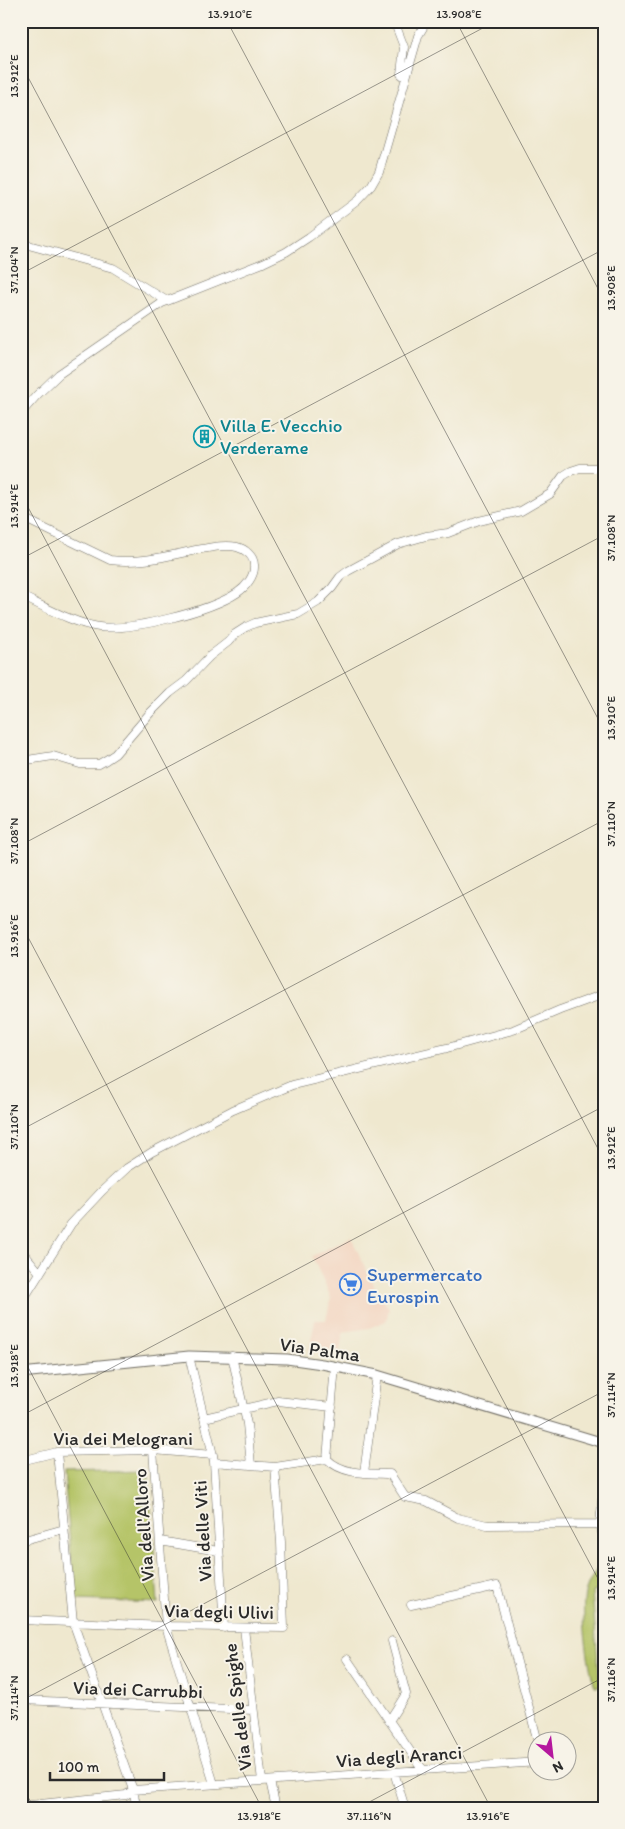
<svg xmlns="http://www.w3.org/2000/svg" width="625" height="1829" font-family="Itim,sans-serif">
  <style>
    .built { fill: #f3d4bf }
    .green { fill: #b5c467; stroke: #707849 }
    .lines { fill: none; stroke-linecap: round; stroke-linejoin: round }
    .minor-casing { stroke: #706d64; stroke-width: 9 }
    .major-casing { stroke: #706d64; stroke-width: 11 }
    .minor { stroke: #fff; stroke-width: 8 }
    .major { stroke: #fff; stroke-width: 9 }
    .ticks { fill: none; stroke: #2b2b2b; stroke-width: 1; stroke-opacity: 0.45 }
    .labels { text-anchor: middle; stroke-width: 4; stroke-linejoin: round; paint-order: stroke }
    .culture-label { font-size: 19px; fill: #0d838f; stroke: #f7f3e8; text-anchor: start }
    .shop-label { font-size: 19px; fill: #366cbe; stroke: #f7f3e8; text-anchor: start }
    .street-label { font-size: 19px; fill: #2b2b2b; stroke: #f7f3e8 }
    .neatline { fill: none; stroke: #2b2b2b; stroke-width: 2 }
    .ticks-label { font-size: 12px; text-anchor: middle; fill: #2b2b2b }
  </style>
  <rect width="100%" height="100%" fill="#f7f3e8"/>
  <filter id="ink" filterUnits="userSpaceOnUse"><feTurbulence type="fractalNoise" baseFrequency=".02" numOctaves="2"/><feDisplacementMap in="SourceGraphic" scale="10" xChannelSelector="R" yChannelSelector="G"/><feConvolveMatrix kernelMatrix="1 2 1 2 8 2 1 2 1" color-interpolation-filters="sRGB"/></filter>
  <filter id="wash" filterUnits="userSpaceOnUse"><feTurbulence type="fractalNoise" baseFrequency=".0096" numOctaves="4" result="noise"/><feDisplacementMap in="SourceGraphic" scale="20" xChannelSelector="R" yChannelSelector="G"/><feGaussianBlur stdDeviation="1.12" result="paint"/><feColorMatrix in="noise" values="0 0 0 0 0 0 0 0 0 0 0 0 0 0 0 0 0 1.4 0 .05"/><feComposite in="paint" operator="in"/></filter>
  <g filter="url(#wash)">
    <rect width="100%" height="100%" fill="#efe8cf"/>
    <path class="built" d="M 351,1237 L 377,1293 L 389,1308 L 386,1321 L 369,1328 L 343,1332 L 339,1355 L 309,1351 L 315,1320 L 326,1320 L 331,1298 L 312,1256 Z"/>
    <path class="green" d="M 148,1470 L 158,1603 L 75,1600 L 64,1472 Z
      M 604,1559 L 604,1589 L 592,1592 L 600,1686 L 595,1686 C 589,1674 582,1616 584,1601 C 585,1585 595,1572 604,1559 Z"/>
  </g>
  <g filter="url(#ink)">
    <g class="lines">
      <defs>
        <path id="minor" d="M 394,21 L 404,47 L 401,74 L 406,78
          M 21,243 L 113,268 L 167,301
          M 21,413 L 37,395 L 59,374 L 162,303 L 263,263 L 286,252 L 309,237 L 357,201 L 371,186 L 379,172 L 418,36 L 427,21
          M 21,517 L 110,560 C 139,564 167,556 196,550 C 209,548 224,544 237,547 C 245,549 254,556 254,565 C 255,576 246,587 237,593 C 210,611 131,631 99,627 C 75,624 43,606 21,596
          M 21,761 L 53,756 L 80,764 L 99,764 L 106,760 L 115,754 L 150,713 L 170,693 L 186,681 L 210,656 L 228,642 L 235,634 L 246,627 L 255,623 L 298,614 L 318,602 L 332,588 L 340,577 L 348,571 L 398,544 L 426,536 L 448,533 L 479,521 L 521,511 L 550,494 L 563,476 L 571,471 L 580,468 L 604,468
          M 21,1250 L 40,1273
          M 21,1303 L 71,1224 L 102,1191 L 127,1168 L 152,1152 L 233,1110 L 292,1085 L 447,1048 L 513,1030 L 560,1010 L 604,994
          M 189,1356 L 213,1455
          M 232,1356 L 247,1424 L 251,1465
          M 204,1418 L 278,1401 L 332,1407
          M 153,1450 L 166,1626 L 214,1784
          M 57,1452 L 73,1622 L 133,1790 L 137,1808
          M 327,1459 C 343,1475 368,1473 390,1474 L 405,1497 L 426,1501 L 458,1518 L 487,1525 L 600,1524
          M 327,1459 L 335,1366
          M 21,1461 L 57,1452 L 153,1450 L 213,1455 L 214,1462 L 275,1467 L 327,1459
          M 214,1462 L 224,1628
          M 364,1473 L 377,1375
          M 604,1482 L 600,1524 L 604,1540
          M 21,1541 L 64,1529
          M 160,1541 L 218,1551
          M 411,1605 L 497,1586 L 538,1742
          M 21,1620 L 166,1626 L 284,1628 L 281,1542 L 275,1467
          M 244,1628 L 262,1781
          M 347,1659 L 423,1770
          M 21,1700 L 253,1710
          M 389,1721 L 406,1694 L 392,1641
          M 394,1772 L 405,1808
          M 270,1781 L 276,1808
          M 21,1806 L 126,1795 L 133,1790 L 538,1762"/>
        <path id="major" d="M 21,1373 L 189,1356 L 287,1359 L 322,1364 L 377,1375 L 604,1443"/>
      </defs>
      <use href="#minor" class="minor-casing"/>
      <use href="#major" class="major-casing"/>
      <use href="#minor" class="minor"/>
      <use href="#major" class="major"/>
    </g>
  </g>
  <path class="ticks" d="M 227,21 L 604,730M 456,21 L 604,300M 21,64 L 604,1160M 21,274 L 496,21M 21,494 L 604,1590M 21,559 L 604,249M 21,845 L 604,535M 21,924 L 491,1808M 21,1130 L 604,820M 21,1354 L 262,1808M 21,1416 L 604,1106M 21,1701 L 604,1391M 21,1784 L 34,1808M 358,1808 L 604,1677"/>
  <defs>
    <symbol id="building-ring" viewBox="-11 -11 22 22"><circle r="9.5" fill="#f7f3e8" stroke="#0f9aa8" stroke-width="1.5"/><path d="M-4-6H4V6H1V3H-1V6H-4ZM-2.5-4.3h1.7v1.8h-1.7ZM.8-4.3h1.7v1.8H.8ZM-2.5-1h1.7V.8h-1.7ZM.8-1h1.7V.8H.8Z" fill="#0f9aa8"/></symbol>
    <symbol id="supermarket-ring" viewBox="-11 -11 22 22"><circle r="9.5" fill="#f7f3e8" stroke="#3f7fe0" stroke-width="1.5"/><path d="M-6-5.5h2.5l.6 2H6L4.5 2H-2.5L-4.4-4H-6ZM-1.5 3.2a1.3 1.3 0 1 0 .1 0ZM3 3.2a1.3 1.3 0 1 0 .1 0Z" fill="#3f7fe0"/></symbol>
  </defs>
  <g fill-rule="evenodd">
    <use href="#building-ring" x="192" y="424" width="25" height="25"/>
    <use href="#supermarket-ring" x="338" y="1272" width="25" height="25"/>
  </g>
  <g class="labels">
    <g class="culture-label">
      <text x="220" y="432">Villa E. Vecchio<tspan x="220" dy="22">Verderame</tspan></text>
    </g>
    <g class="shop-label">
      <text x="367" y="1281">Supermercato<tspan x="367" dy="22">Eurospin</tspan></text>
    </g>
    <g class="street-label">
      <text transform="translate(320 1349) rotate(8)" y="7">Via Palma</text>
      <text x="123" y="1445">Via dei Melograni</text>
      <text transform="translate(143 1525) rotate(-94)" y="7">Via dell'Alloro</text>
      <text transform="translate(202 1531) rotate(-93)" y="7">Via delle Viti</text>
      <text transform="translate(219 1611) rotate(1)" y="7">Via degli Ulivi</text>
      <text transform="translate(138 1689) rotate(2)" y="7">Via dei Carrubbi</text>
      <text transform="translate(237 1707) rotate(-97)" y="7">Via delle Spighe</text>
      <text transform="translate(399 1756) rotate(-4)" y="7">Via degli Aranci</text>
    </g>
  </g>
  <rect width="625" height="1829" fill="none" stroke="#f7f3e8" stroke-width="55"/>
  <g transform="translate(552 1756) rotate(152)"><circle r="24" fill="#f7f3e8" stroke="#a5a39c"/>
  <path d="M0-4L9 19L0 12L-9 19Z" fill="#b5179e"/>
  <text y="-8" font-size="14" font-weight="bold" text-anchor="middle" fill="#2b2b2b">N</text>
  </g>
  <path d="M50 1772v8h114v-8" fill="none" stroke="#2b2b2b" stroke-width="2.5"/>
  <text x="58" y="1772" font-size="15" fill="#2b2b2b" stroke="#f7f3e8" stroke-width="4" paint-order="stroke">100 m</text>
  <rect x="28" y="28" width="570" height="1774" class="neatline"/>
  <g class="ticks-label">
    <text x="230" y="18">13.910°E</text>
    <text x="459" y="18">13.908°E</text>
    <text transform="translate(14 76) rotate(-90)" y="4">13.912°E</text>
    <text transform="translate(14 270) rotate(-90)" y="4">37.104°N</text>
    <text transform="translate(611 288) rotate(-90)" y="4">13.908°E</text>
    <text transform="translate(14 506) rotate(-90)" y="4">13.914°E</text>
    <text transform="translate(611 538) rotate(-90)" y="4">37.108°N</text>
    <text transform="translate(611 718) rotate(-90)" y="4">13.910°E</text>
    <text transform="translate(611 824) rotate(-90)" y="4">37.110°N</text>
    <text transform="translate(14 841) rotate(-90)" y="4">37.108°N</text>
    <text transform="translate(14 936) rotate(-90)" y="4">13.916°E</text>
    <text transform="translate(14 1127) rotate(-90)" y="4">37.110°N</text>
    <text transform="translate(611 1148) rotate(-90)" y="4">13.912°E</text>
    <text transform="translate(14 1366) rotate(-90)" y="4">13.918°E</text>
    <text transform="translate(611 1395) rotate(-90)" y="4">37.114°N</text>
    <text transform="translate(611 1578) rotate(-90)" y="4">13.914°E</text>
    <text transform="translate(611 1680) rotate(-90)" y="4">37.116°N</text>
    <text transform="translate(14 1698) rotate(-90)" y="4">37.114°N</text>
    <text x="259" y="1820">13.918°E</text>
    <text x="369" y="1820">37.116°N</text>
    <text x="488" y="1820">13.916°E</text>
  </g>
</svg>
